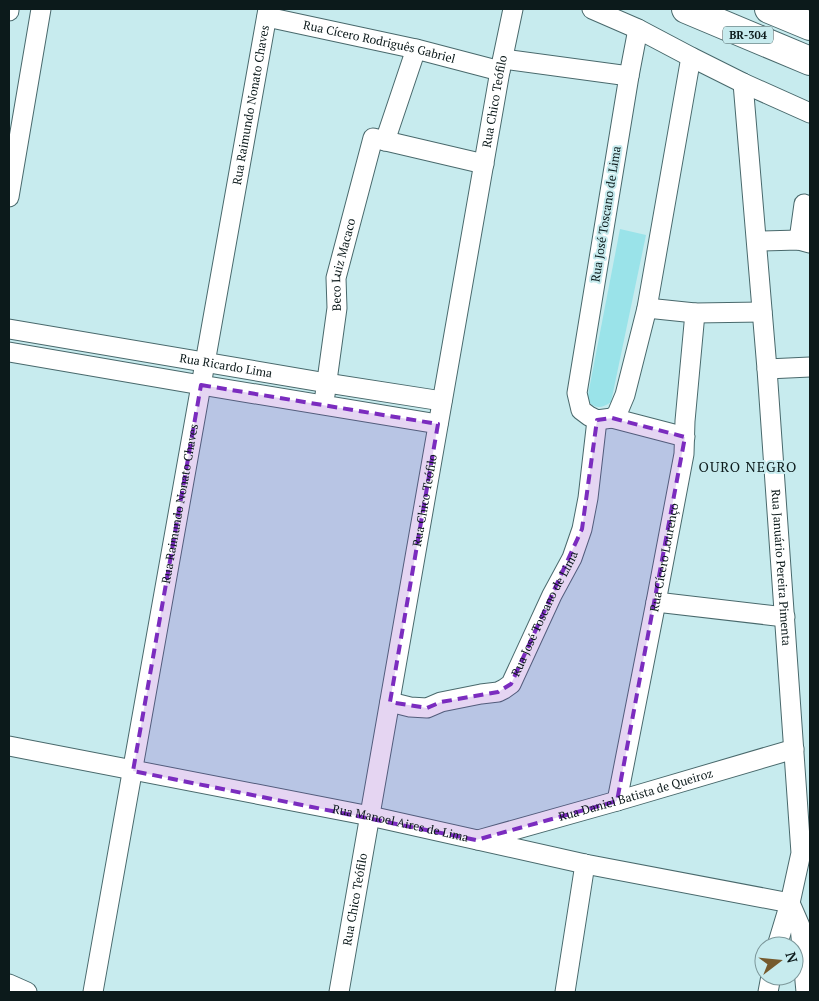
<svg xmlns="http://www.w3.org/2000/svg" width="819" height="1001" font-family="'PT Serif',serif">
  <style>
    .green { fill: #9ae3e9 }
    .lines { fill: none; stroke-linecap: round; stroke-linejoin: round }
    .street-casing { stroke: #49696c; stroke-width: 21 }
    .highway-casing { stroke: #49696c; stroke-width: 30 }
    .street { stroke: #fff; stroke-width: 19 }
    .highway { stroke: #fff; stroke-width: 28 }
    .marked { fill: #7b2cbf; fill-opacity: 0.2; stroke: #7b2cbf; stroke-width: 4; stroke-dasharray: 10 6; stroke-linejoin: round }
    .labels { text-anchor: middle; stroke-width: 4; stroke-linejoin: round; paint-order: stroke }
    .shield { fill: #c7ebee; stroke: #44595a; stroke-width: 1 }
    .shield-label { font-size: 11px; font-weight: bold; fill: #0c1a1b }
    .street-label { font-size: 12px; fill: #0c1a1b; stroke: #c7ebee }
    .neighbourhood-label { font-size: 14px; letter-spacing: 1px; fill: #0c1a1b; stroke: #c7ebee }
  </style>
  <rect width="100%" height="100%" fill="#c7ebee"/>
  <path class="green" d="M 620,229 L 646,235 L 611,402 C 601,409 594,409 587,400 Z"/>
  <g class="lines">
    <defs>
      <g id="street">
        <path d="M 592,9 L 638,29 L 691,57 L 743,83 L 810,113"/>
        <path d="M 9,11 L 9,9"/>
        <path id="s1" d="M 267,17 L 416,49 L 500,71"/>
        <path d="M 638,29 L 629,76 L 577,393 L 581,410 L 589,416 L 597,420 L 612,418 L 617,414 L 625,395 L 647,308 L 691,57"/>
        <path d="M 503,59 L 629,76"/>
        <path id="s2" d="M 743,83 L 767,369 L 801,853 L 790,903 L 777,946"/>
        <path d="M 385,141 L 416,49"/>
        <path d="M 9,197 L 41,9"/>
        <path d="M 799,240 L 804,204"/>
        <path d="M 757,241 L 799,240 L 810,243"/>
        <path d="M 647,308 L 695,313 L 762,312"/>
        <path id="s3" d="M 9,329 L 327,383 L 442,401"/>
        <path d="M 9,352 L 201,385 L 438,424"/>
        <path d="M 767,369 L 810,367"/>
        <path id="s4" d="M 325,395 L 337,308 L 336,278 L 373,138 L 484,164"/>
        <path d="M 612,418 L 685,437"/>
        <path d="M 656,602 L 785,617"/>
        <path id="s5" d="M 390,702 L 410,707 L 427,708 L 441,702 L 481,694 L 498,692 L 504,689 L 511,684 L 552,595 L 572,558 L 582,529 L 588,498 L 597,420"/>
        <path id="s6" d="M 9,746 L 370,816 L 585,864 L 790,903"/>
        <path id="s7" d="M 617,801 L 656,602 L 684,454 L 685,421 L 695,313"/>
        <path id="s8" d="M 478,840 L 617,801 L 794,749"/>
        <path d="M 790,903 L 800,926 L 806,992"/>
        <path d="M 9,984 L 27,992"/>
        <path id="s9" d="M 93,992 L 268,9"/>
        <path id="s10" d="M 339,992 L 500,71 L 513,9"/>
        <path d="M 565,992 L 585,864"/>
        <path d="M 768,992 L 771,976"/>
      </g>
      <path id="highway" d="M 686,9 L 810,61
        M 769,9 L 810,26"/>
    </defs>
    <use href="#street" class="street-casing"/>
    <use href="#highway" class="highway-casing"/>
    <use href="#street" class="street"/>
    <use href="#highway" class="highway"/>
  </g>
  <path class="marked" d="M 201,385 L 438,424 L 390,702 L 427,708 L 441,702 L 498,692 L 511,684 L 582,529 L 597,420 L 612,418 L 685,437 L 617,801 L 476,840 L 133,771 Z"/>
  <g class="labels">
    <rect class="shield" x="723" y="26.5" width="50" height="17" rx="4"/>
    <g class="shield-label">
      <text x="748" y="39">BR-304</text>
    </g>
    <g class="street-label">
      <text dy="4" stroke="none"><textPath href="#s1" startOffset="115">Rua Cícero Rodriguês Gabriel</textPath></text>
      <text dy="4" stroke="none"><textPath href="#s10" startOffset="904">Rua Chico Teófilo</textPath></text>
      <text dy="4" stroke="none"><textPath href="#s9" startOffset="901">Rua Raimundo Nonato Chaves</textPath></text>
      <text transform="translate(606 214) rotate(-81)" y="4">Rua José Toscano de Lima</text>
      <text dy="4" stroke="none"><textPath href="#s4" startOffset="132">Beco Luiz Macaco</textPath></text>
      <text dy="4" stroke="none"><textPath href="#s3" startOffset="220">Rua Ricardo Lima</textPath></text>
      <text dy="4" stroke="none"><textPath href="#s10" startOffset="499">Rua Chico Teófilo</textPath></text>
      <text dy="4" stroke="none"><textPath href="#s9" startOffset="496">Rua Raimundo Nonato Chaves</textPath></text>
      <text dy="4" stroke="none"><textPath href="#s7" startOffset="248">Rua Cícero Lourenço</textPath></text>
      <text dy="4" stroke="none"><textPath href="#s2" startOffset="486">Rua Januário Pereira Pimenta</textPath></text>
      <text dy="4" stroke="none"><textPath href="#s5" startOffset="204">Rua José Toscano de Lima</textPath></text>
      <text dy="4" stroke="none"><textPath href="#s8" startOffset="164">Rua Daniel Batista de Queiroz</textPath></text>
      <text dy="4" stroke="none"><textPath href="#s6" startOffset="399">Rua Manoel Aires de Lima</textPath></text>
      <text dy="4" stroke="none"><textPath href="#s10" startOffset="94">Rua Chico Teófilo</textPath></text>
    </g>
    <g class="neighbourhood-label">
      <text x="748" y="472">OURO NEGRO</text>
    </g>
  </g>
  <rect width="819" height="1001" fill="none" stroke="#0c1a1b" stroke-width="20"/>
  <g transform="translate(779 961) rotate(74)"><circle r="24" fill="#c7ebee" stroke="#7c979a"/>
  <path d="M0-4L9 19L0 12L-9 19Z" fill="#765a2d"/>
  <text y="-8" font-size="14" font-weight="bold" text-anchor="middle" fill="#0c1a1b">N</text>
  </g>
</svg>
